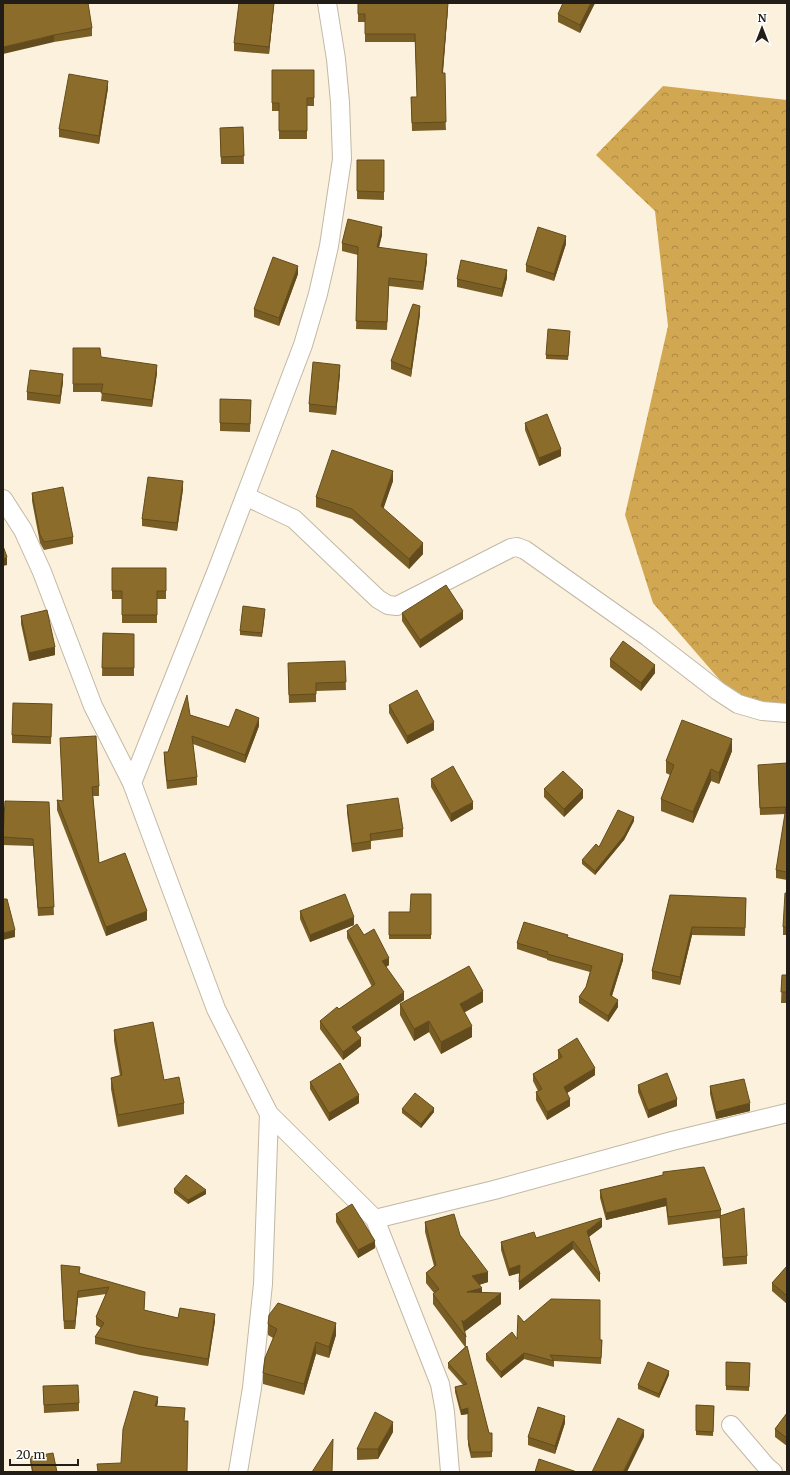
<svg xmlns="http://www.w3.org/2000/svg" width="790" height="1475" font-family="Merriweather,serif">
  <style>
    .forest { fill: url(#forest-crowns) }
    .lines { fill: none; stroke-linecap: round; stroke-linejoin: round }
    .minor-casing { stroke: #c2b8a5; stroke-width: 20 }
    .minor { stroke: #fff; stroke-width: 18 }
    .wall { fill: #785d24 }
    .shaded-wall { fill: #624c1d }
    .building { fill: #8c6c2a; stroke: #624c1d }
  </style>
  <defs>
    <pattern id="forest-crowns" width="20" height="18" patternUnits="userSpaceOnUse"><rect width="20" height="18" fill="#d2a752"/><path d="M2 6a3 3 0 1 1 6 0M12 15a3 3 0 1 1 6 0" fill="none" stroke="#aa8743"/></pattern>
  </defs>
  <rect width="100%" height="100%" fill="#fbf1dd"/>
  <path class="forest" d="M 663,86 L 787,100 L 787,705 L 739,702 L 653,603 L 625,515 L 668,326 L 655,211 L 596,155 Z"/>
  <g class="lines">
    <defs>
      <path id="minor" d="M 245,496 L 294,519 L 378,599 L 388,605 L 397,606 L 511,548 L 517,547 L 525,550 L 648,637 L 718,691 L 738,704 L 762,711 L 787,713
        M 3,499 L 23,530 L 42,572 L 93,706 L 132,783 L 216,1009 L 269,1114 L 375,1219 L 440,1384 L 445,1412 L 450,1472
        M 132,783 L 217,570 L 303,345 L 318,294 L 329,246 L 342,159 L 340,102 L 336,59 L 327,3
        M 375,1219 L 494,1190 L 672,1141 L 787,1113
        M 731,1425 L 766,1466 L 773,1472
        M 238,1472 L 252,1388 L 263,1284 L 269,1114"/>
    </defs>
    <use href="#minor" class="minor-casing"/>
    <use href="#minor" class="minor"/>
  </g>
  <path class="wall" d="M 3,3 L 92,28 L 92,36 L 54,42 Z
    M 274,3 L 269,54 L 234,51 L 234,43 Z
    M 358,3 L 448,8 L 443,73 L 446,130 L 412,131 L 411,97 L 417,97 L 415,42 L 365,42 L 365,22 L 358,22 Z
    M 595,3 L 580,33 L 558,22 L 558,14 Z
    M 272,70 L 314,70 L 314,106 L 307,106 L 307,139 L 279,139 L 279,111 L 272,111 Z
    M 108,88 L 99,144 L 59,137 L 59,129 Z
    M 243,127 L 244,164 L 221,164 L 220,128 Z
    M 357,160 L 384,160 L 384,200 L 357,199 Z
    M 382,235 L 379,247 L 427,261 L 423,290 L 389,286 L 387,330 L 356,329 L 358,255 L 342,251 L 342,243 Z
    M 566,244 L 554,281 L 526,272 L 526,265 Z
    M 298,274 L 279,326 L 254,317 L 254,309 Z
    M 507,278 L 502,297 L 457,287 L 457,279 Z
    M 420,314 L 411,377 L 391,369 L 391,361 Z
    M 570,335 L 568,360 L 546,359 L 546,355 Z
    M 73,348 L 101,357 L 157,373 L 152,407 L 101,401 L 102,392 L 73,392 Z
    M 340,373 L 336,415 L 309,412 L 309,404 Z
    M 63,382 L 60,404 L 27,400 L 27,392 Z
    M 220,399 L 251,400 L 250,432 L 220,431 Z
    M 525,423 L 561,456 L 539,466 L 525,430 Z
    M 393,481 L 383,508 L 423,554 L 409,569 L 352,519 L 316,507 L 316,497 Z
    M 183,489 L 177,531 L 142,526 L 142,519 Z
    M 32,493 L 73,537 L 73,544 L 44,550 L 40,543 L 32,501 Z
    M 112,568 L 166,568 L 166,599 L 157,599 L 157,623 L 122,623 L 122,599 L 112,599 Z
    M 265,613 L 262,637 L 240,635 L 240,631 Z
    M 402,613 L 463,619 L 420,648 L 402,621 Z
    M 21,616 L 55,655 L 29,661 L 21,624 Z
    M 103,633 L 134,634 L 134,676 L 102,676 Z
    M 610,659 L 655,673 L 641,691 L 610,667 Z
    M 345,661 L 346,690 L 316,691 L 316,702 L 289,703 L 288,671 Z
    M 52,704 L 51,744 L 12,743 L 12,735 Z
    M 389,705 L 434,730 L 407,744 L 389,713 Z
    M 190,715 L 229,727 L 259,726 L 245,763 L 193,744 L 197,777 L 197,785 L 167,789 L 164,760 L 164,752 L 168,752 Z
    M 60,738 L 99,786 L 99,796 L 93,796 L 99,863 L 147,920 L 106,936 L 57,810 L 57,800 L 63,801 Z
    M 732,751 L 719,784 L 711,781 L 693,823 L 661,811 L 661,799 L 670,775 L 666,773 L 666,761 Z
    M 787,763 L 787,880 L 776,878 L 776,870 L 785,814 L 760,815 L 758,772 Z
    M 431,779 L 473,809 L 451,822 L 431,787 Z
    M 544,789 L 583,798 L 564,817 L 544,797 Z
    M 49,802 L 54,915 L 38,916 L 33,846 L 3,845 L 3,837 Z
    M 347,805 L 403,829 L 403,837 L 371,841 L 371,849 L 352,852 L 347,813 Z
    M 634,821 L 624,840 L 595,875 L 582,864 L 582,860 Z
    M 787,893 L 787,935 L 783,935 L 783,927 Z
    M 431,894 L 431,939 L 389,939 L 389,912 L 410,912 Z
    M 670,895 L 746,898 L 745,936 L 692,935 L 680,985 L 652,979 L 652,971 Z
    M 300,911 L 354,925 L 310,942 L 300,919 Z
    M 347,931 L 364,935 L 389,965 L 386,967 L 404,1000 L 356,1032 L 361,1046 L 343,1060 L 320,1029 L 320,1021 L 339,1009 L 372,987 L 347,938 Z
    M 568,937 L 623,960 L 612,996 L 618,1007 L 608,1022 L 579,1003 L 579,997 L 586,987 L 590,972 L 547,960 L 547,959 L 517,949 L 517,943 Z
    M 782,975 L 787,975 L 787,1003 L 781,1003 Z
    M 483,1002 L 464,1012 L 472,1037 L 441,1054 L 429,1032 L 414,1041 L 400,1015 L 400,1004 Z
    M 114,1030 L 164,1080 L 184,1103 L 184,1114 L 118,1127 L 111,1089 L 111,1078 L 120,1076 L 114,1041 Z
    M 558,1050 L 595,1075 L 567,1093 L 570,1106 L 547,1120 L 536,1100 L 536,1092 L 538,1091 L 533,1081 L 533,1074 L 558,1059 Z
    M 310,1082 L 359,1103 L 329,1121 L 310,1089 Z
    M 638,1085 L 677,1106 L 648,1118 L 638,1092 Z
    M 710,1086 L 750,1111 L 716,1119 L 710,1094 Z
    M 402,1109 L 434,1112 L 421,1128 L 402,1113 Z
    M 663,1172 L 721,1210 L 721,1215 L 747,1256 L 747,1264 L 723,1266 L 720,1218 L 668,1225 L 666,1206 L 606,1220 L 600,1198 L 600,1190 L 663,1175 Z
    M 174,1189 L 206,1194 L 188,1204 L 174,1193 Z
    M 336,1214 L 375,1248 L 358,1258 L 336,1222 Z
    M 425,1222 L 460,1235 L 488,1282 L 479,1285 L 482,1293 L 501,1304 L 464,1332 L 466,1337 L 466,1347 L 489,1433 L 492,1433 L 492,1457 L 471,1458 L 468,1445 L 468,1414 L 461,1415 L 455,1392 L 455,1387 L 463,1385 L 448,1368 L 448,1363 L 465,1347 L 433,1304 L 433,1294 L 434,1293 L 426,1283 L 426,1273 L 434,1266 L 425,1232 Z
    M 602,1227 L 589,1237 L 600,1274 L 600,1281 L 599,1282 L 573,1249 L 519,1290 L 519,1273 L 509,1276 L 501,1250 L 501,1242 L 536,1238 Z
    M 61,1265 L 145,1300 L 144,1310 L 178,1318 L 215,1321 L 208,1366 L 140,1355 L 95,1344 L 95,1337 L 101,1328 L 96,1325 L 96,1317 L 106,1294 L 78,1298 L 75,1329 L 64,1329 Z
    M 787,1266 L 787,1304 L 772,1291 L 772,1283 Z
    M 524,1322 L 602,1340 L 601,1364 L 554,1361 L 554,1367 L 524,1359 L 501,1378 L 486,1360 L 486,1354 L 517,1339 Z
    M 268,1324 L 336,1335 L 329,1358 L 316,1354 L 304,1395 L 263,1384 L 263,1373 L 273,1338 L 268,1335 Z
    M 726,1362 L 750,1363 L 749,1391 L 726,1390 Z
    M 669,1375 L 659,1398 L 638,1389 L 638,1385 Z
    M 43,1386 L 79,1403 L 79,1411 L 44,1413 Z
    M 696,1405 L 714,1406 L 713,1436 L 696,1435 Z
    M 787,1413 L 787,1446 L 775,1437 L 775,1429 Z
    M 565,1423 L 555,1454 L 528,1445 L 528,1437 Z
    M 393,1432 L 378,1459 L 357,1460 L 357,1449 Z
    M 30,1457 L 57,1472 L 32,1472 L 30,1461 Z"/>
  <path class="shaded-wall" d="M 274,3 L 274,6 L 269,54 L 269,47 Z
    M 448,3 L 448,8 L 442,81 L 442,73 Z
    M 591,3 L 595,3 L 580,33 L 580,25 Z
    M 54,35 L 54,42 L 3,54 L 3,47 Z
    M 108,81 L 108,88 L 99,144 L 99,136 Z
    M 382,227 L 382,235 L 377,255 L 377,247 Z
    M 566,236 L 566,244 L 554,281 L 554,274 Z
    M 427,254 L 427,261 L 423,290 L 423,282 Z
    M 298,266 L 298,274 L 279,326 L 279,318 Z
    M 507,270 L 507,278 L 502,297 L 502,289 Z
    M 420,306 L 420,314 L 411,377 L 411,369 Z
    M 157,365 L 157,373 L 152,407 L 152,400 Z
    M 340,365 L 340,373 L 336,415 L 336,407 Z
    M 63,374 L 63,382 L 60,404 L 60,396 Z
    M 561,449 L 561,456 L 539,466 L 539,458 Z
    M 393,471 L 393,481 L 381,516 L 381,506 Z
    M 183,481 L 183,489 L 177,531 L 177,523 Z
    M 423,543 L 423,554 L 409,569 L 409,559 Z
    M 7,557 L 7,565 L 3,566 L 3,559 Z
    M 463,611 L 463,619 L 420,648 L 420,640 Z
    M 55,647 L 55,655 L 29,661 L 29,653 Z
    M 655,665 L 655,673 L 641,691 L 641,683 Z
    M 259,718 L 259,726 L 245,763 L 245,755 Z
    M 434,722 L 434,730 L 407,744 L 407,736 Z
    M 732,739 L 732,751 L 719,784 L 719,773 Z
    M 711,769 L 711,781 L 693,823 L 693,812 Z
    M 583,790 L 583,798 L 564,817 L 564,809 Z
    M 473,802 L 473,809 L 451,822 L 451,814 Z
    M 634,817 L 634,821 L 624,840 L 595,875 L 595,871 Z
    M 147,911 L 147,920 L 106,936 L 106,927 Z
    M 354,917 L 354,925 L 310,942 L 310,935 Z
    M 692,927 L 692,935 L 680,985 L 680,977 Z
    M 15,930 L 15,937 L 3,940 L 3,933 Z
    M 623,954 L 623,960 L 610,1002 L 610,995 Z
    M 389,958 L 389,965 L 382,969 L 382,961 Z
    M 483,991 L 483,1002 L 460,1015 L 460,1004 Z
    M 404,992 L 404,1000 L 352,1035 L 352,1027 Z
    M 618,1000 L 618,1007 L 608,1022 L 608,1016 Z
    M 429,1021 L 429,1032 L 414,1041 L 414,1029 Z
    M 472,1026 L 472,1037 L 441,1054 L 441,1042 Z
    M 361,1038 L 361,1046 L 343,1060 L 343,1052 Z
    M 595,1068 L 595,1075 L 564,1095 L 564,1087 Z
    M 359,1095 L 359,1103 L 329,1121 L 329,1113 Z
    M 570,1099 L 570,1106 L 547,1120 L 547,1112 Z
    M 677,1099 L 677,1106 L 648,1118 L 648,1110 Z
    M 750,1103 L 750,1111 L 716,1119 L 716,1112 Z
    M 434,1108 L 434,1112 L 421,1128 L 421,1124 Z
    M 206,1190 L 206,1194 L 188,1204 L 188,1200 Z
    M 666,1198 L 666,1206 L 606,1220 L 606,1213 Z
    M 602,1219 L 602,1227 L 587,1238 L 587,1231 Z
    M 375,1241 L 375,1248 L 358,1258 L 358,1250 Z
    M 573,1241 L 573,1249 L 519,1290 L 519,1282 Z
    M 520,1265 L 520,1273 L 509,1276 L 509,1269 Z
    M 488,1272 L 488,1282 L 472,1287 L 472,1276 Z
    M 599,1274 L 600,1274 L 600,1281 L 599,1282 Z
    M 482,1288 L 482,1299 L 467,1292 Z
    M 78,1291 L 78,1298 L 75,1329 L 75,1321 Z
    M 501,1293 L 501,1304 L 463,1333 L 463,1322 Z
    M 215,1314 L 215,1321 L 208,1366 L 208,1359 Z
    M 336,1323 L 336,1335 L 329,1358 L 329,1347 Z
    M 316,1342 L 316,1354 L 304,1395 L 304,1384 Z
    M 524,1353 L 524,1359 L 501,1378 L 501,1372 Z
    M 669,1371 L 669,1375 L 659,1398 L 659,1394 Z
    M 158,1397 L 158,1403 L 155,1412 L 155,1406 Z
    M 468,1408 L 468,1414 L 461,1415 L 461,1410 Z
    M 565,1416 L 565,1423 L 555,1454 L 555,1446 Z
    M 393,1422 L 393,1432 L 378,1459 L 378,1449 Z
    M 644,1430 L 644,1437 L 627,1472 L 623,1472 Z"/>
  <path class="building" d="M 3,3 L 88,3 L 92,28 L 54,35 L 3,47 Z
    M 239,3 L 274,3 L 269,47 L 234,43 Z
    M 358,3 L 448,3 L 442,73 L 445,73 L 446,122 L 412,123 L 411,97 L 417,97 L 415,34 L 365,34 L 365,14 L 358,14 Z
    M 563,3 L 591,3 L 580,25 L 558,14 Z
    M 272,70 L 314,70 L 314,98 L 307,98 L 307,131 L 279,131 L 279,103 L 272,103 Z
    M 69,74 L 108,81 L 99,136 L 59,129 Z
    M 243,127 L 244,156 L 221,157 L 220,128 Z
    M 357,160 L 384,160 L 384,192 L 357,191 Z
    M 348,219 L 382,227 L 377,247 L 427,254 L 423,282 L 389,278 L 387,322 L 356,321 L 358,247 L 342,243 Z
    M 538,227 L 566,236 L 554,274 L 526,265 Z
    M 273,257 L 298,266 L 279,318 L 254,309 Z
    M 461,260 L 507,270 L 502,289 L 457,279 Z
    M 413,304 L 420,306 L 411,369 L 391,361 Z
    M 548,329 L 570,331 L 568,356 L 546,355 Z
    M 73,348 L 100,348 L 101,357 L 157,365 L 152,400 L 101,393 L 103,384 L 73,384 Z
    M 313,362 L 340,365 L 336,407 L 309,404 Z
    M 30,370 L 63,374 L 60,396 L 27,392 Z
    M 220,399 L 251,400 L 250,424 L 220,423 Z
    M 547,414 L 561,449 L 539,458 L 525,423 Z
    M 332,450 L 393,471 L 381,506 L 423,543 L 409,559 L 352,509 L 316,497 Z
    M 148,477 L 183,481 L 177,523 L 142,519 Z
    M 63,487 L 73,537 L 44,542 L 40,535 L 32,493 Z
    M 3,546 L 7,557 L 3,559 Z
    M 112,568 L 166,568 L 166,591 L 157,591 L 157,615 L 122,615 L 122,591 L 112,591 Z
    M 446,585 L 463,611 L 420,640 L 402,613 Z
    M 243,606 L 265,609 L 262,633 L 240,631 Z
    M 47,610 L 55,647 L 29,653 L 21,616 Z
    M 103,633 L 134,634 L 134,668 L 102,668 Z
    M 623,641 L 655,665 L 641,683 L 610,659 Z
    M 345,661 L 346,682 L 316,683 L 316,694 L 289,695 L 288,663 Z
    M 417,690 L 434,722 L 407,736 L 389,705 Z
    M 187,695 L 190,715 L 229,727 L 236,709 L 259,718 L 245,755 L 192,736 L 197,777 L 167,781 L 164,752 L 168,752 Z
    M 13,703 L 52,704 L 51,737 L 12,735 Z
    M 682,720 L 732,739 L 719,773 L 711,769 L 693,812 L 661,799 L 674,765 L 666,761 Z
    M 96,736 L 99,786 L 92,787 L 99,863 L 125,853 L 147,911 L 106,927 L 57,800 L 63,801 L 60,738 Z
    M 787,763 L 787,872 L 776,870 L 786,807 L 760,808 L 758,765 Z
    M 453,766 L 473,802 L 451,814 L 431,779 Z
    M 563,771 L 583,790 L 564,809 L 544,789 Z
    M 398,798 L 403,829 L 370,834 L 371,841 L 352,844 L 347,805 Z
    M 5,801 L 49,802 L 54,907 L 38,908 L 33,839 L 3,837 Z
    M 618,810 L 634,817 L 624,836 L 595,871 L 582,860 L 596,844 L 599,847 Z
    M 785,893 L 787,893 L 787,927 L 783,927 Z
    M 345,894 L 354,917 L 310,935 L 300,911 Z
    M 411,894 L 431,894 L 431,935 L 389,935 L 389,912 L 410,912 Z
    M 670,895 L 746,898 L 745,928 L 692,927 L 680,977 L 652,971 Z
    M 3,899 L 7,899 L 15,930 L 3,933 Z
    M 524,922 L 568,935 L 567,937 L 623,954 L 610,995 L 618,1000 L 608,1016 L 579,997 L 586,987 L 592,966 L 547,954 L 548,952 L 517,943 Z
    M 357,924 L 364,935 L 374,929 L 389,958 L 382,961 L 404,992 L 352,1027 L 361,1038 L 343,1052 L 320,1021 L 337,1007 L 339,1009 L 375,984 L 347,931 Z
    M 469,966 L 483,991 L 460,1004 L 472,1026 L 441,1042 L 429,1021 L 414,1029 L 400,1004 Z
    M 782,975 L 787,975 L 787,992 L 781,992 Z
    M 153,1022 L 164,1080 L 179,1077 L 184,1103 L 118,1115 L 111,1078 L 122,1075 L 114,1030 Z
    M 577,1038 L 595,1068 L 564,1087 L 570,1099 L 547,1112 L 536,1092 L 542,1089 L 533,1074 L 562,1057 L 558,1050 Z
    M 340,1063 L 359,1095 L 329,1113 L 310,1082 Z
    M 667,1073 L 677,1099 L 648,1110 L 638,1085 Z
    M 744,1079 L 750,1103 L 716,1112 L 710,1086 Z
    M 415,1093 L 434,1108 L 421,1124 L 402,1109 Z
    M 704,1167 L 721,1210 L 668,1217 L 666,1198 L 606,1213 L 600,1190 L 663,1175 L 663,1172 Z
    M 186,1175 L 206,1190 L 188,1200 L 174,1189 Z
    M 352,1204 L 375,1241 L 358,1250 L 336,1214 Z
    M 744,1208 L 747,1256 L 723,1258 L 720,1216 Z
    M 454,1214 L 460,1235 L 488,1272 L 472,1276 L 482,1288 L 467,1292 L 501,1293 L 463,1322 L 462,1320 L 466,1337 L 433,1294 L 439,1289 L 426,1273 L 436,1265 L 425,1222 Z
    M 601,1218 L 602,1219 L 587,1231 L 600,1274 L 599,1274 L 573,1241 L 519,1282 L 520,1265 L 509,1269 L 501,1242 L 534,1232 L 536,1238 Z
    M 61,1265 L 80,1267 L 79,1273 L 145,1292 L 144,1310 L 178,1318 L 180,1308 L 215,1314 L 208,1359 L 140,1347 L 95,1337 L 104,1323 L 96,1317 L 109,1287 L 78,1291 L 75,1321 L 64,1321 Z
    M 787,1266 L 787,1296 L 772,1283 Z
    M 551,1299 L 600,1300 L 600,1340 L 602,1340 L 601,1358 L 550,1355 L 554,1361 L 524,1353 L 501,1372 L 486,1354 L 512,1332 L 517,1339 L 518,1315 L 524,1322 Z
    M 278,1303 L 336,1323 L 329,1347 L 316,1342 L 304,1384 L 263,1373 L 265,1358 L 277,1329 L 268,1324 L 269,1315 Z
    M 467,1346 L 489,1433 L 492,1433 L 492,1452 L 471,1452 L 468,1439 L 468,1408 L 461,1410 L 455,1387 L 467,1384 L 448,1363 Z
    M 648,1362 L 669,1371 L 659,1394 L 638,1385 Z
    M 726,1362 L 750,1363 L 749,1387 L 726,1386 Z
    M 78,1385 L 79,1403 L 44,1405 L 43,1386 Z
    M 134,1391 L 158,1397 L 155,1406 L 185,1408 L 184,1421 L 188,1421 L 187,1472 L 190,1472 L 98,1472 L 97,1464 L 121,1463 L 123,1429 Z
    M 696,1405 L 714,1406 L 713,1432 L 696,1431 Z
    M 538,1407 L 565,1416 L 555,1446 L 528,1437 Z
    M 375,1412 L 393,1422 L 378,1449 L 357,1449 Z
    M 787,1413 L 787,1438 L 775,1429 Z
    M 618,1418 L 644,1430 L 623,1472 L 592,1472 Z
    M 333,1439 L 332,1472 L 312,1472 Z
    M 53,1453 L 57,1472 L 33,1472 L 30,1457 Z
    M 539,1459 L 577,1472 L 535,1472 Z"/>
  <rect width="790" height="1475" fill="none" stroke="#221e17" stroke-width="8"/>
  <g transform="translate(762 28)" stroke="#ffffff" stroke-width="3" paint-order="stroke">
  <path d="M0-3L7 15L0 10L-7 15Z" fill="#221e17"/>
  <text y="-6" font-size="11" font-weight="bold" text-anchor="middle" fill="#221e17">N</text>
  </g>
  <path d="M10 1459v6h68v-6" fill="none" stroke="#221e17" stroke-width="2"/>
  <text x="16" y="1459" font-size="12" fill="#221e17" stroke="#ffffff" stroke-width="3" paint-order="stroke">20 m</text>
</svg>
